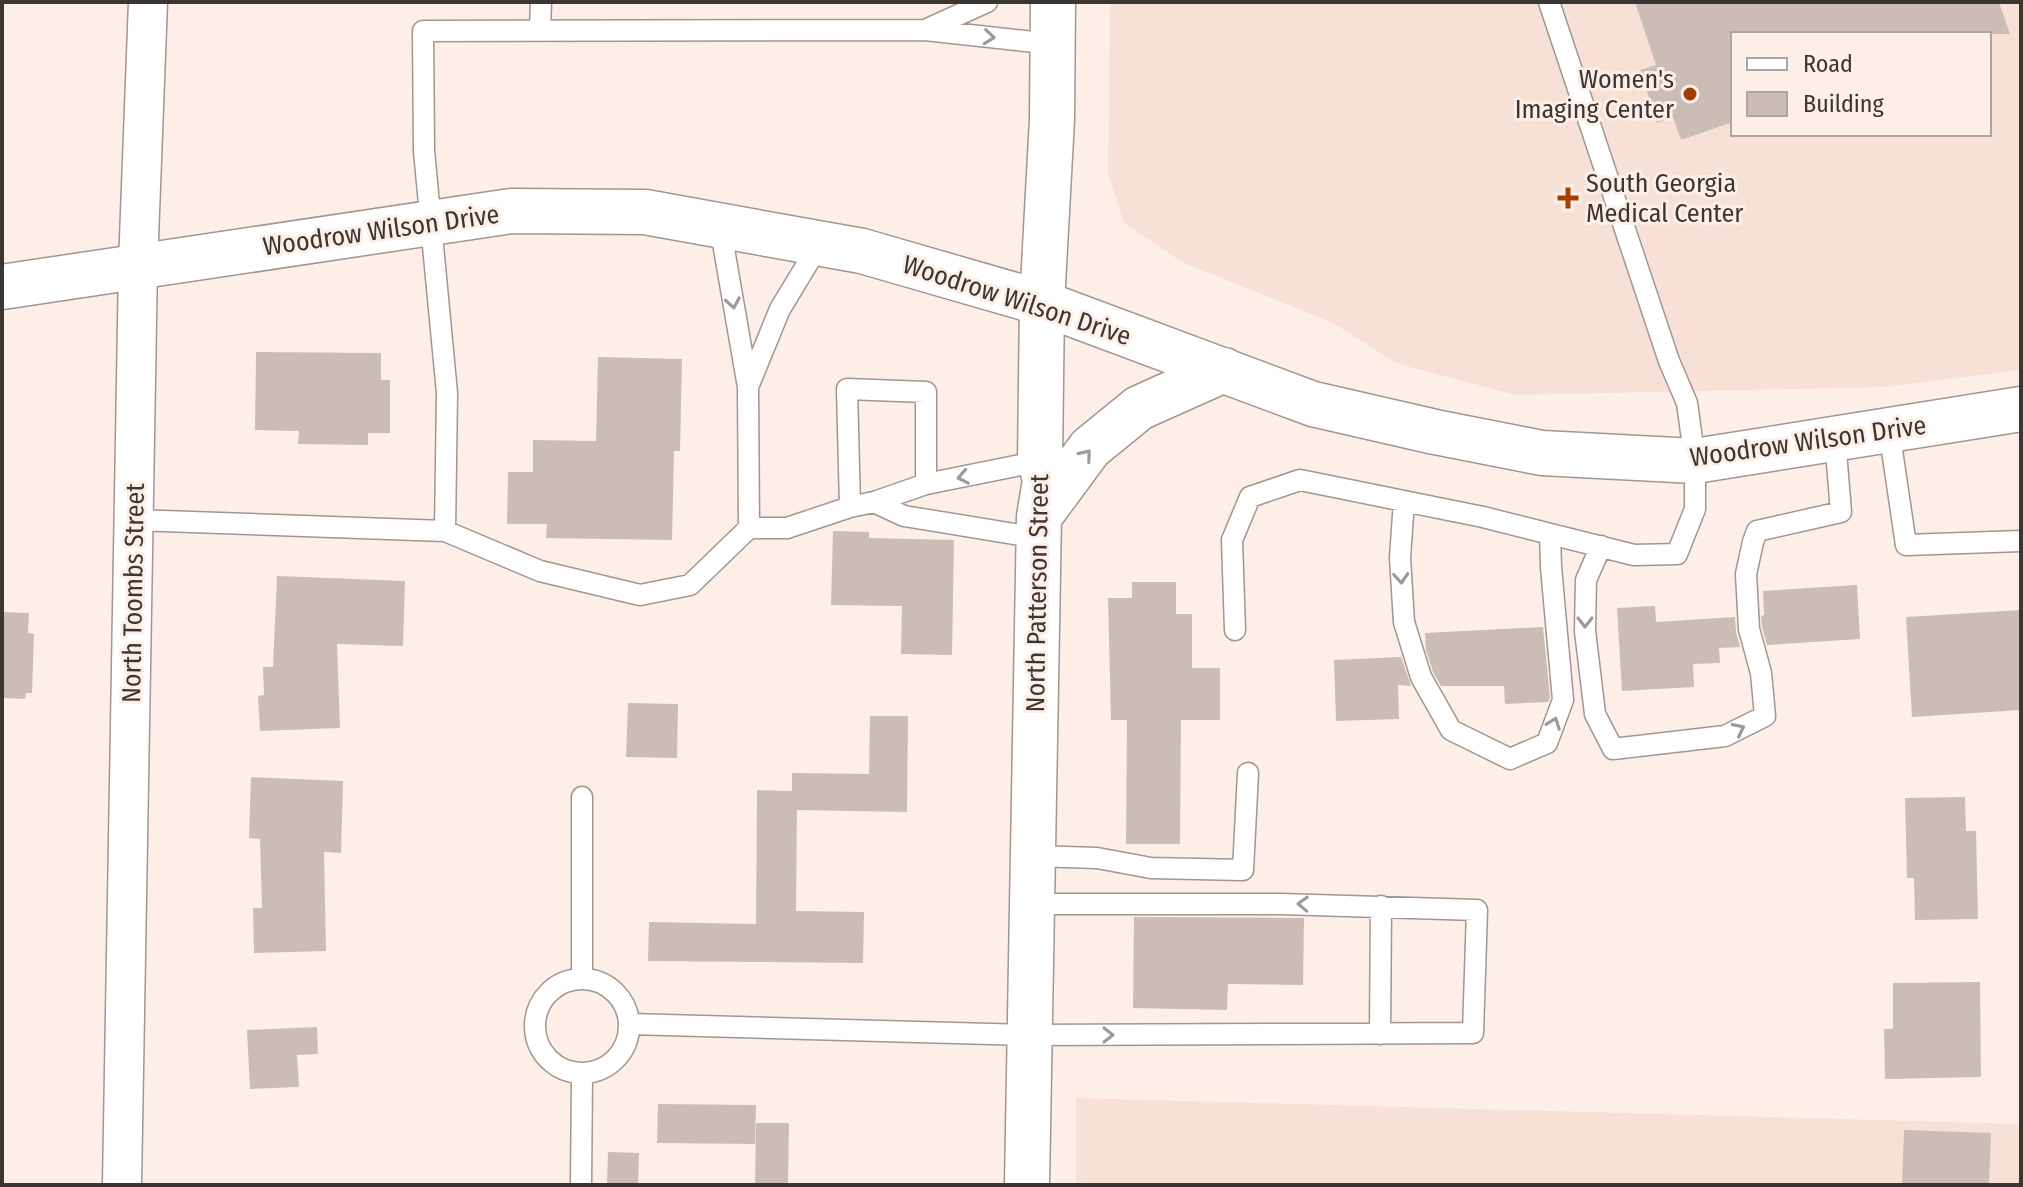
<svg xmlns="http://www.w3.org/2000/svg" width="2023" height="1187" font-family="'Fira Sans Condensed',sans-serif">
  <style>
    .built { fill: #f7e0d6; fill-rule: evenodd }
    .building { fill: #cbbdb6 }
    .lines { fill: none; stroke-linecap: round; stroke-linejoin: round }
    .lane-casing { stroke: #a3958f; stroke-width: 23 }
    .street-casing { stroke: #a3958f; stroke-width: 41 }
    .secondary-casing { stroke: #a3958f; stroke-width: 47 }
    .lane { stroke: #fff; stroke-width: 20 }
    .street { stroke: #fff; stroke-width: 38 }
    .secondary { stroke: #fff; stroke-width: 44 }
    .oneway { stroke: #9e9a99 }
    .poi-dot { fill: #a13f00; stroke: #fdeee8; stroke-width: 3 }
    .labels { text-anchor: middle; stroke-width: 6; stroke-linejoin: round; paint-order: stroke }
    .poi-label { font-size: 26px; fill: #3c3633; stroke: #fdeee8; text-anchor: end }
    .street-label { font-size: 26px; fill: #3c3633; stroke: #fdeee8 }
  </style>
  <rect width="100%" height="100%" fill="#fdeee8"/>
  <path class="built" d="M 1110,2 L 2021,2 L 2021,370 L 1885,387 L 1516,395 L 1398,364 L 1333,323 L 1182,262 L 1124,223 L 1108,174 ZM 1733,34 L 1989,34 L 1989,134 L 1733,134 Z
    M 1076,1098 L 2021,1124 L 2021,1185 L 1076,1185 Z"/>
  <path class="building" d="M 1635,2 L 1999,2 L 2010,34 L 1733,34 L 1733,122 L 1681,140 L 1673,117 L 1657,123 L 1640,70 L 1656,65 Z
    M 256,352 L 381,353 L 381,380 L 390,380 L 390,433 L 368,433 L 368,445 L 298,444 L 299,431 L 255,430 Z
    M 598,357 L 682,359 L 680,451 L 674,451 L 672,540 L 546,538 L 547,524 L 507,524 L 508,472 L 533,472 L 533,440 L 596,441 Z
    M 833,531 L 869,532 L 869,538 L 954,540 L 952,655 L 901,654 L 902,606 L 831,605 Z
    M 277,576 L 405,581 L 403,646 L 337,644 L 340,728 L 260,731 L 258,696 L 264,695 L 263,667 L 273,667 Z
    M 1132,582 L 1176,582 L 1176,614 L 1192,614 L 1192,668 L 1220,668 L 1220,720 L 1181,720 L 1180,844 L 1126,844 L 1127,720 L 1111,720 L 1108,598 L 1132,598 Z
    M 1857,585 L 1860,639 L 1767,645 L 1762,627 L 1761,616 L 1764,615 L 1763,591 Z
    M 1655,606 L 1656,622 L 1735,617 L 1736,632 L 1740,647 L 1719,648 L 1720,663 L 1693,664 L 1694,687 L 1622,691 L 1617,608 Z
    M 2021,610 L 2021,710 L 1912,717 L 1906,617 Z
    M 2,612 L 29,613 L 28,633 L 34,634 L 32,693 L 26,693 L 25,699 L 2,698 Z
    M 1543,627 L 1550,698 L 1548,702 L 1505,704 L 1504,686 L 1441,686 L 1433,672 L 1426,650 L 1425,633 Z
    M 1401,657 L 1411,686 L 1398,685 L 1399,719 L 1336,721 L 1334,660 Z
    M 628,703 L 678,704 L 677,758 L 626,757 Z
    M 870,716 L 908,716 L 907,812 L 797,810 L 796,911 L 864,912 L 863,963 L 648,961 L 649,922 L 756,924 L 757,790 L 792,791 L 792,773 L 869,774 Z
    M 251,777 L 343,781 L 341,853 L 324,852 L 326,951 L 254,953 L 253,908 L 262,908 L 260,839 L 249,838 Z
    M 1965,797 L 1966,831 L 1976,831 L 1978,919 L 1915,920 L 1914,878 L 1907,878 L 1905,798 Z
    M 1134,917 L 1304,918 L 1303,985 L 1228,984 L 1227,1010 L 1133,1008 Z
    M 1980,982 L 1981,1077 L 1885,1079 L 1884,1029 L 1893,1029 L 1893,983 Z
    M 317,1027 L 318,1054 L 297,1055 L 299,1087 L 250,1089 L 247,1030 Z
    M 658,1104 L 756,1105 L 755,1144 L 657,1143 Z
    M 756,1123 L 789,1123 L 788,1185 L 755,1185 Z
    M 1904,1130 L 1991,1133 L 1989,1185 L 1902,1185 Z
    M 608,1152 L 639,1153 L 638,1185 L 607,1185 Z"/>
  <g class="lines">
    <defs>
      <path id="lane" d="M 540,30 L 541,2
        M 925,30 L 987,2
        M 720,226 L 748,387 L 749,528
        M 748,387 L 780,309 L 820,243
        M 1889,430 L 1906,545 L 2021,541
        M 1404,501 L 1400,558 L 1404,622 L 1421,677 L 1451,730 L 1510,759 L 1547,743 L 1563,700 L 1551,567 L 1550,534
        M 874,502 L 904,516 L 1038,538
        M 850,507 L 847,389 L 926,392 L 926,484
        M 134,520 L 445,531 L 540,571 L 640,595 L 690,585 L 749,528 L 787,528 L 850,507 L 874,502 L 926,484 L 1040,461
        M 445,531 L 447,393 L 424,151 L 423,31 L 925,30 L 1052,44
        M 1601,546 L 1586,580 L 1585,631 L 1595,714 L 1613,749 L 1725,736 L 1765,716 L 1761,673 L 1749,629 L 1746,574 L 1753,542 L 1757,531 L 1841,512 L 1835,439
        M 1235,630 L 1232,540 L 1250,497 L 1300,480 L 1483,517 L 1634,555 L 1677,554 L 1695,509 L 1695,461 L 1687,403 L 1669,361 L 1549,2
        M 582,797 L 582,979
        M 1033,856 L 1097,858 L 1151,868 L 1243,870 L 1248,773
        M535 1026a47 47 0 1 1 94 0a47 47 0 1 1-94 0Z
        M 630,1024 L 1030,1035 L 1473,1033 L 1477,910 L 1281,904 L 1032,904
        M 1380,1034 L 1381,906
        M 581,1185 L 582,1074"/>
      <path id="street" d="M 122,1185 L 138,265 L 148,2"/>
      <path id="secondary" d="M 2,287 L 511,211 L 645,212 L 862,251 L 1042,303 L 1313,404 L 1435,432 L 1542,453 L 1695,461 L 2021,409
        M 1039,517 L 1090,448 L 1139,408 L 1224,370
        M 1027,1185 L 1039,517 L 1045,480 L 1040,461 L 1042,303 L 1052,119 L 1053,2"/>
    </defs>
    <use href="#lane" class="lane-casing"/>
    <use href="#street" class="street-casing"/>
    <use href="#secondary" class="secondary-casing"/>
    <use href="#lane" class="lane"/>
    <use href="#street" class="street"/>
    <use href="#secondary" class="secondary"/>
  </g>
  <defs><path id="oneway-chevron" d="M-2-3.5L2.5 0L-2 3.5" fill="none" stroke-width="1.6" stroke-linecap="round" stroke-linejoin="round" transform="scale(2)"/></defs>
  <g class="oneway">
    <use href="#oneway-chevron" transform="translate(989 37) rotate(6)"/>
    <use href="#oneway-chevron" transform="translate(733 303) rotate(80)"/>
    <use href="#oneway-chevron" transform="translate(1086 455) rotate(-50)"/>
    <use href="#oneway-chevron" transform="translate(963 477) rotate(169)"/>
    <use href="#oneway-chevron" transform="translate(1401 578) rotate(86)"/>
    <use href="#oneway-chevron" transform="translate(1585 622) rotate(90)"/>
    <use href="#oneway-chevron" transform="translate(1554 723) rotate(-70)"/>
    <use href="#oneway-chevron" transform="translate(1739 729) rotate(-27)"/>
    <use href="#oneway-chevron" transform="translate(1303 904) rotate(-178)"/>
    <use href="#oneway-chevron" transform="translate(1108 1035)"/>
  </g>
  <g class="poi-dot">
    <circle cx="1690" cy="94" r="8"/>
    <path d="M1564 186h8v8h8v8h-8v8h-8v-8h-8v-8h8z"/>
  </g>
  <g class="labels">
    <g class="poi-label">
      <text x="1674" y="88">Women's<tspan x="1674" dy="30">Imaging Center</tspan></text>
      <text x="1586" y="192" text-anchor="start">South Georgia<tspan x="1586" dy="30">Medical Center</tspan></text>
    </g>
    <g class="street-label">
      <text transform="translate(381 230) rotate(-8)" y="9">Woodrow Wilson Drive</text>
      <text transform="translate(1017 300) rotate(18)" y="9">Woodrow Wilson Drive</text>
      <text transform="translate(1808 441) rotate(-8)" y="9">Woodrow Wilson Drive</text>
      <text transform="translate(133 593) rotate(-89)" y="9">North Toombs Street</text>
      <text transform="translate(1037 593) rotate(-89)" y="9">North Patterson Street</text>
    </g>
  </g>
  <rect width="2023" height="1187" fill="none" stroke="#3c3633" stroke-width="8"/>
  <rect x="1731" y="32" width="260" height="104" fill="#fdeee8" stroke="#b0a4a0" stroke-width="2"/>
  <rect x="1747" y="58" width="40" height="12" fill="#ffffff" stroke="#b0a4a0" stroke-width="2"/>
  <text x="1803" y="72" font-size="24" fill="#3c3633">Road</text>
  <rect x="1747" y="92" width="40" height="24" fill="#cbbdb6" stroke="#b0a4a0" stroke-width="2"/>
  <text x="1803" y="112" font-size="24" fill="#3c3633">Building</text>
</svg>
